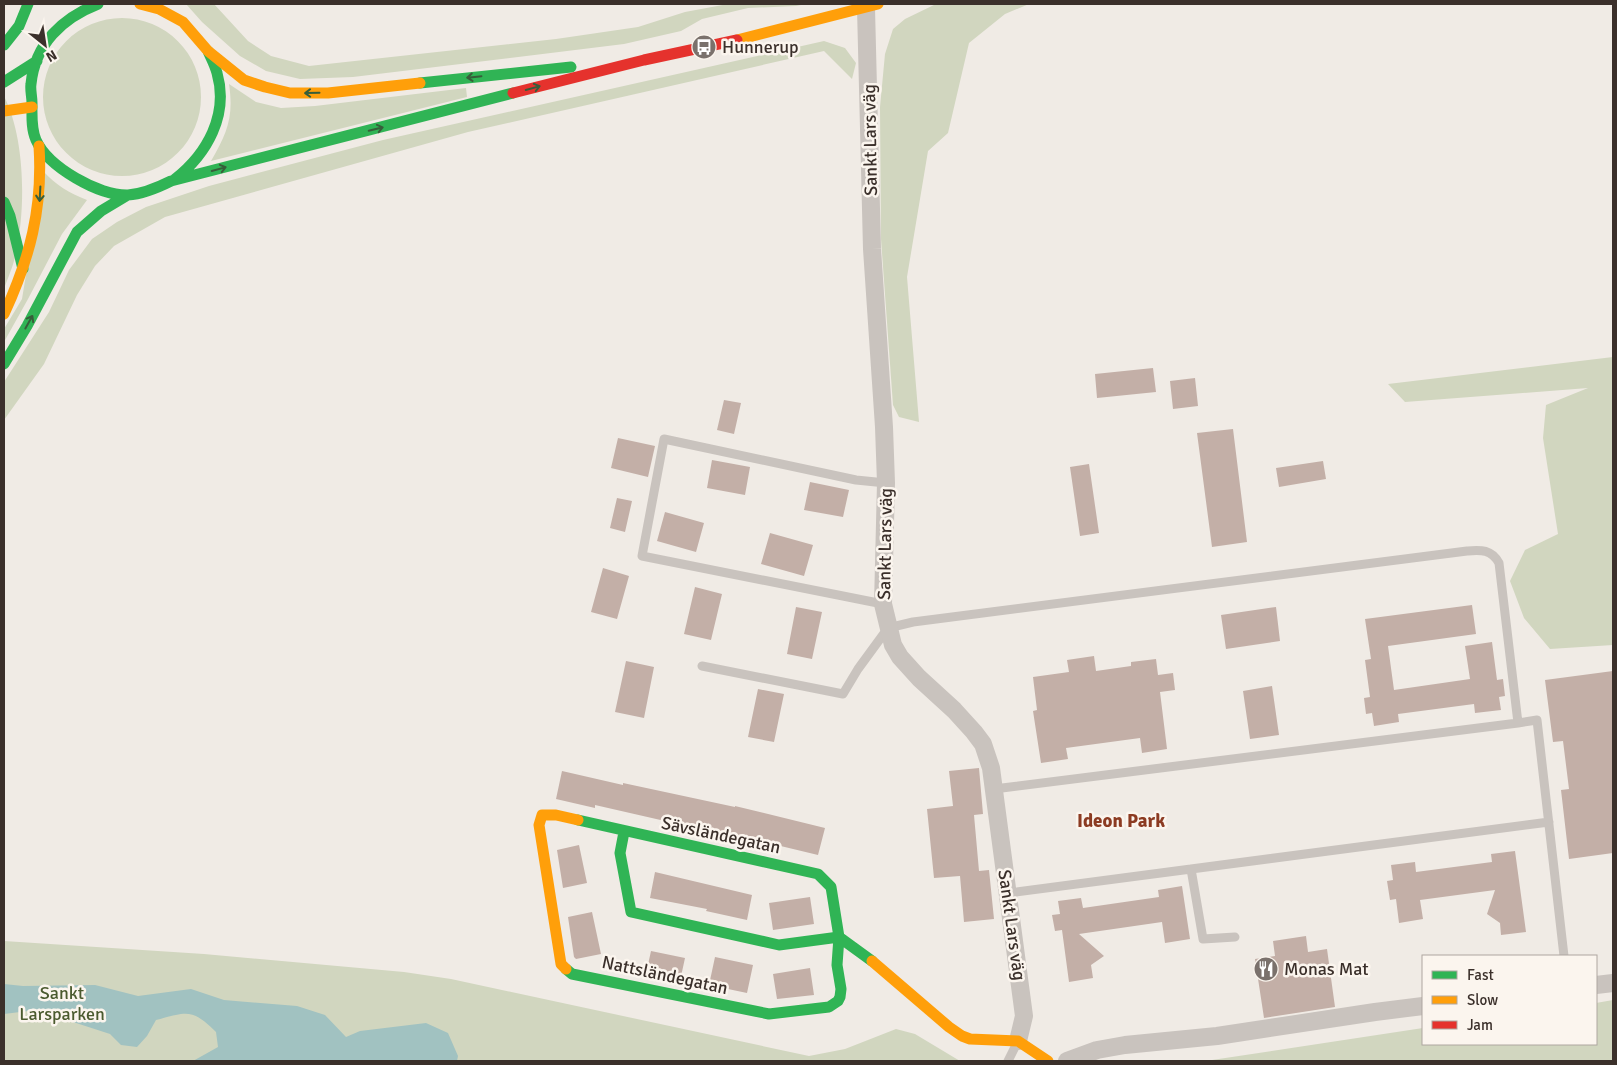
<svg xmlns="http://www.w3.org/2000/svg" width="1617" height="1065" font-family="Signika,sans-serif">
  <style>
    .green { fill: #d1d6bf }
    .water { fill: #a1c2c1 }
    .building { fill: #c3afa7 }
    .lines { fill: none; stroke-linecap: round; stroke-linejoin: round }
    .lane { stroke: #c9c3be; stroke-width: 9 }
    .street { stroke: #c9c3be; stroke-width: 18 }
    .fast { stroke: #30b455; stroke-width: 11 }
    .slow { stroke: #ff9f0a; stroke-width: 11 }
    .jam { stroke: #e5322d; stroke-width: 11 }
    .oneway { stroke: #375e3a }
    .labels { text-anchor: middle; stroke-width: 5; stroke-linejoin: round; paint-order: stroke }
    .poi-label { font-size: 18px; fill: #3b302b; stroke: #fbf5ee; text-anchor: start }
    .street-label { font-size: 18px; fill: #3b302b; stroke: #fbf5ee }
    .park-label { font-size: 18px; fill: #4a5a2e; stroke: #fbf5ee }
    .neighbourhood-label { font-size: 19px; font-weight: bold; fill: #8c3b22; stroke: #fbf5ee }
  </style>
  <rect width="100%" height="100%" fill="#f0ebe5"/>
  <path class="green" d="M 186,4 L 214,4 L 248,41 L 271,56 L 309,66 L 556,39 L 638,27 L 685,12 L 728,4 L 806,4 L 796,6 L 748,8 L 702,19 L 681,31 L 624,44 L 353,77 L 300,79 L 266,71 L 240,56 L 202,22 Z
    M 936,4 L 1029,4 L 1005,14 L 969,43 L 948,133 L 928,151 L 907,277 L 919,422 L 899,417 L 893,405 L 881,239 L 880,107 L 885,54 L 893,29 L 905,19 Z
    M43 97a79 79 0 1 1 158 0a79 79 0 1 1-158 0Z
    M 824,41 L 845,48 L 856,63 L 852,79 L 824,51 L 468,132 L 165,217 L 114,246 L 95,266 L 77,295 L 44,364 L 4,420 L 4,382 L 49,312 L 69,270 L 92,239 L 117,222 L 146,207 L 209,186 L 383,140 Z
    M 229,84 L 256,102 L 281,108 L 315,106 L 466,88 L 467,97 L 211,161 C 227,133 234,117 229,84 Z
    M 4,96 C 25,138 26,207 16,252 C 14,265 8,277 4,289 Z
    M 43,171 C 56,185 69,193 87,200 L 62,234 L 28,299 L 4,342 L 4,329 L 22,299 Z
    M 1613,357 L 1613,645 L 1550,649 L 1524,618 L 1510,581 L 1525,550 L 1558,534 L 1543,438 L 1546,405 L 1588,388 L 1405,402 L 1388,384 Z
    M 4,941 L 204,954 L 404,972 L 451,979 L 809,1056 L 845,1049 L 896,1029 L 915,1034 L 960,1061 L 4,1061 Z
    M 1613,1000 L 1613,1061 L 1168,1061 L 1212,1060 L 1423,1028 L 1423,1044 L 1596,1044 L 1596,1003 Z"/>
  <path class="water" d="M 4,984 L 23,986 L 95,985 L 138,996 L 191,989 L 224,1000 L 297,1006 L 325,1015 L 346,1037 L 360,1031 L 426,1023 L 448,1033 L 458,1056 L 457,1061 L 193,1061 L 218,1047 L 216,1032 C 192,1008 187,1012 156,1020 L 147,1036 L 137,1047 L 121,1045 L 110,1034 L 36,1010 L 4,1014 Z"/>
  <path class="building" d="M 1153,368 L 1156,392 L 1097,398 L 1095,374 Z
    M 1195,378 L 1198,406 L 1173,409 L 1170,381 Z
    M 724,400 L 741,403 L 734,434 L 717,430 Z
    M 1233,429 L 1247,542 L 1212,547 L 1197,433 Z
    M 618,438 L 655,446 L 648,477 L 611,468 Z
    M 712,460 L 750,467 L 745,495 L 707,488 Z
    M 1323,461 L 1326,479 L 1279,487 L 1276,468 Z
    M 1089,464 L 1099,533 L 1080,536 L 1070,467 Z
    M 810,482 L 849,490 L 843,517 L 804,510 Z
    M 617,498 L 632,501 L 625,532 L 610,528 Z
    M 665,512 L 704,523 L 696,552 L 657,541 Z
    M 770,533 L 813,545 L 804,576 L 761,564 Z
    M 603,568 L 629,576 L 617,619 L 591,612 Z
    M 695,587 L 722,594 L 711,640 L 684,634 Z
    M 1472,605 L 1476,634 L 1388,646 L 1394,690 L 1470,679 L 1465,646 L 1492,642 L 1497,680 L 1503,679 L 1505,696 L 1499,697 L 1501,710 L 1475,713 L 1474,704 L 1398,714 L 1399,722 L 1374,726 L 1372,713 L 1366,714 L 1364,698 L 1370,697 L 1365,660 L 1371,659 L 1365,619 Z
    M 796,607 L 822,612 L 812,659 L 787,654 Z
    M 1276,607 L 1280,641 L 1226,649 L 1221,615 Z
    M 1094,656 L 1096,671 L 1131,666 L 1131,662 L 1156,659 L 1158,675 L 1173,673 L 1175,690 L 1160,692 L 1167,749 L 1142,753 L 1140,738 L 1066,748 L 1068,759 L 1041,763 L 1033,711 L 1037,710 L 1033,677 L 1069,672 L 1067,660 Z
    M 626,661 L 654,667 L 644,718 L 615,712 Z
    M 1613,671 L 1613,853 L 1569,859 L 1561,790 L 1569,789 L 1563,741 L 1553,742 L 1545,680 Z
    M 1272,686 L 1279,735 L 1250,739 L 1243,691 Z
    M 758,689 L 784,694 L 774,742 L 748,737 Z
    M 979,768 L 983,814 L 974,815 L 979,871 L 989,870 L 994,919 L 964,922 L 960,876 L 934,878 L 927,809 L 953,806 L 949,771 Z
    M 562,771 L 623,785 L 623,783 L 735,807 L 735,806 L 825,828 L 818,855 L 714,830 L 713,832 L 595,805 L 595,808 L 556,799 Z
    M 579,845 L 587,883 L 563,888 L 557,850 Z
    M 1515,851 L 1526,932 L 1501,935 L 1500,923 L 1487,914 L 1495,890 L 1420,900 L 1423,919 L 1399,923 L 1396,899 L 1390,900 L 1387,881 L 1393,880 L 1391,865 L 1415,862 L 1416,872 L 1492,862 L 1491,854 Z
    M 655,872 L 752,895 L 747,920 L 706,911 L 707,909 L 650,898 Z
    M 1182,886 L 1190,939 L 1165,943 L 1162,922 L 1079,934 L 1104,956 L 1091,965 L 1093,978 L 1069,982 L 1062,930 L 1055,931 L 1052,915 L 1060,914 L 1058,901 L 1081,898 L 1083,908 L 1159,897 L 1158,890 Z
    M 810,897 L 814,924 L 773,930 L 769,903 Z
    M 592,912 L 601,954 L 576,959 L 574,957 L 568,917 Z
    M 1306,936 L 1308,952 L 1327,949 L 1335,1007 L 1264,1018 L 1255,959 L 1275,956 L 1273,941 Z
    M 651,951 L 685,958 L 680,981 L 646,974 Z
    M 715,957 L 753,965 L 747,993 L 709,985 Z
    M 810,968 L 814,995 L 777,999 L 773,974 Z"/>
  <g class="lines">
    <path class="lane" d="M 883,604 L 642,556 L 664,439 L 856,480 L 886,483
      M 702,666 L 843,694 L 858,669 L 888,628 L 913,622 L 1467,551 C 1481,550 1491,549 1499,563 L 1518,723 L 994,789
      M 1518,723 L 1537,720 L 1564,956
      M 1191,869 L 1203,939 L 1235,937
      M 1008,893 L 1549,822
      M 1008,1061 L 1017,1043"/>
    <path class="street" d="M 866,8 L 872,249 L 884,427 L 886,483 L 883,604 L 893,645 L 900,657 L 919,678 L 954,710 L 974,732 L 983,744 L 991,768 L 1024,1016 L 1018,1041
      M 1596,985 L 1613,983
      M 1067,1061 L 1097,1050 L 1125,1045 L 1217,1036 L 1375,1012 L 1423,1006"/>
    <path class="fast" d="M 98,4 C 62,18 35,44 31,84 C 30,90 32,96 32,103 C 32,115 31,129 36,140 C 48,167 99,196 128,195 C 143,194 157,188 171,181 L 513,93
      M 4,45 L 19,26 L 28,4
      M 4,82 L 37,61
      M 420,83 L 571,67
      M 175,179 C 207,154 229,115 217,73 C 215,65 211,58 208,51
      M 4,202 L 10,216 L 23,269
      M 4,364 L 27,326 L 77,232 L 101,211 L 126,196
      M 578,820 L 818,874 L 831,887 L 839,937 L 872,961
      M 566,969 L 572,974 L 769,1014 L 829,1007 L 838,1001 L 840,997 L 841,989 L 837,965 L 839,937 L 779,945 L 631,912 L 620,853 L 624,832"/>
    <path class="slow" d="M 140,4 L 159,9 L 183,22 L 208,51 L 244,80 L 265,87 L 290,93 L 328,93 L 420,83
      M 737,40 L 878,4
      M 4,111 L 32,107
      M 4,314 C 30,258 43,208 39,146
      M 872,961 L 949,1027 L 962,1036 L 970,1039 L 1018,1041 L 1048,1061
      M 566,969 L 561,964 L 539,825 L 542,815 L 556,815 L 578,820"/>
    <path class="jam" d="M 513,93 L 644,60 L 737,40"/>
  </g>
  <defs><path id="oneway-shaft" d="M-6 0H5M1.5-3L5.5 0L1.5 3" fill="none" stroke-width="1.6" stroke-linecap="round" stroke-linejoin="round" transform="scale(1.25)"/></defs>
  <g class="oneway">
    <use href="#oneway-shaft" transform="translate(474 77) rotate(174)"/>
    <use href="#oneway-shaft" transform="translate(533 88) rotate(-15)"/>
    <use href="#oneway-shaft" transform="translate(312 93) rotate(179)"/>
    <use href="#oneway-shaft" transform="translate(376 129) rotate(-14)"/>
    <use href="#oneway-shaft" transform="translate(219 169) rotate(-15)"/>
    <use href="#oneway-shaft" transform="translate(40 194) rotate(93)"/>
    <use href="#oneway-shaft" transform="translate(29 322) rotate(-61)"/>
  </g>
  <defs>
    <symbol id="bus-disc" viewBox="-11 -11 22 22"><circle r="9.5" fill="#7a716c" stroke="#fbf5ee"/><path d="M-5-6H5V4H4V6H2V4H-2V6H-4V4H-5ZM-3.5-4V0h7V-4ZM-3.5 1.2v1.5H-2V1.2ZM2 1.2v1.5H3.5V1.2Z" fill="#fff"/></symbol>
    <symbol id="restaurant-disc" viewBox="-11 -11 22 22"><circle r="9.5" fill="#7a716c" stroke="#fbf5ee"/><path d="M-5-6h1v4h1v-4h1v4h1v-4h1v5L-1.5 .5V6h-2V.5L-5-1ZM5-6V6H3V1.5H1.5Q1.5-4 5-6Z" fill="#fff"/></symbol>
  </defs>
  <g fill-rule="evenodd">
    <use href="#bus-disc" x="690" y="33" width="28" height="28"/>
    <use href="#restaurant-disc" x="1252" y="955" width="28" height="28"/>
  </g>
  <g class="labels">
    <g class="poi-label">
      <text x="722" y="53">Hunnerup</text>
      <text x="1284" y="975">Monas Mat</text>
    </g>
    <g class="street-label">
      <text transform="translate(870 140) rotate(-91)" y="6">Sankt Lars väg</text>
      <text transform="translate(885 544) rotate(-89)" y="6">Sankt Lars väg</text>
      <text transform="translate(721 835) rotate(12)" y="6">Sävsländegatan</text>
      <text transform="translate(1012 925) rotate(82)" y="6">Sankt Lars väg</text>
      <text transform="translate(665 975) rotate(12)" y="6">Nattsländegatan</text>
    </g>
    <g class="park-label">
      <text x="62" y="999">Sankt<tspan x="62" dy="21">Larsparken</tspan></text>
    </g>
    <g class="neighbourhood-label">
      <text x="1121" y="827">Ideon Park</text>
    </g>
  </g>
  <rect width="1617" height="1065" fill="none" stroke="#3b302b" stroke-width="10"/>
  <rect x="1422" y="955" width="175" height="90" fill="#fbf5ee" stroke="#aea6a0"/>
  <rect x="1432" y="971" width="25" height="8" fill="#30b455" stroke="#aea6a0"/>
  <text x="1467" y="980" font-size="15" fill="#3b302b">Fast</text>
  <rect x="1432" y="996" width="25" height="8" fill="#ff9f0a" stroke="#aea6a0"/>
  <text x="1467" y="1005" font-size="15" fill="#3b302b">Slow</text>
  <rect x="1432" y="1021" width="25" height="8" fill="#e5322d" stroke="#aea6a0"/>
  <text x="1467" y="1030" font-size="15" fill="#3b302b">Jam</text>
  <g transform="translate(45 45) rotate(150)" stroke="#fbf5ee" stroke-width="4" paint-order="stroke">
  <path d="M0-4L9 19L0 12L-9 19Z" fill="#3b302b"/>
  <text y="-8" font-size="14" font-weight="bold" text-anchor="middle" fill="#3b302b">N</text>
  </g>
</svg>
